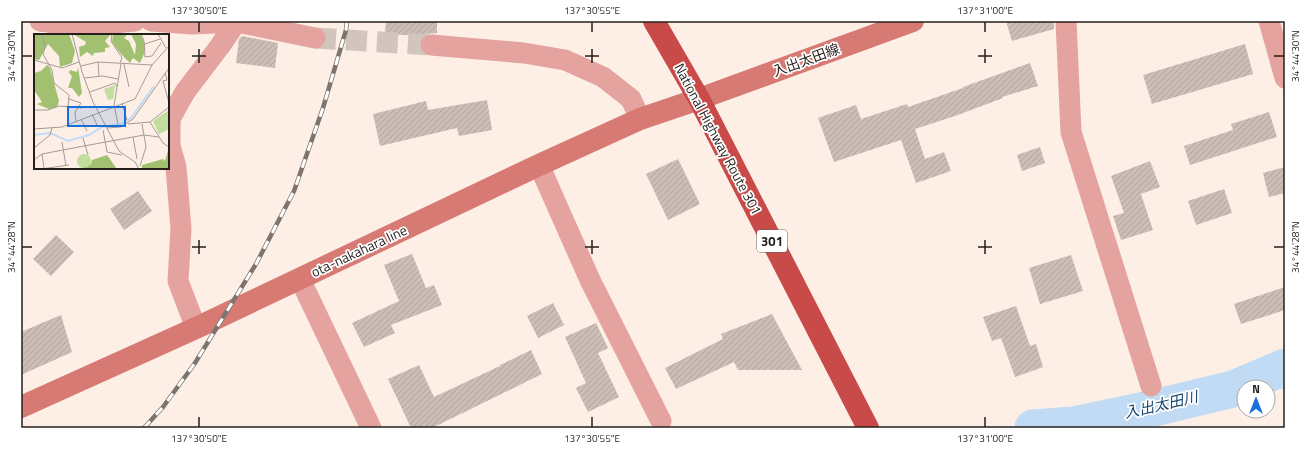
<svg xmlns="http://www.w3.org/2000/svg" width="1306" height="449" font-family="'Titillium Web','Noto Sans JP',sans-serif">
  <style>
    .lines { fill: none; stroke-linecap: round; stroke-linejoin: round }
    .stream { stroke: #c1dbf5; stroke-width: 6 }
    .river { stroke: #c1dbf5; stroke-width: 37 }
    .building { fill: url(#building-hatch) }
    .minor-tunnel { stroke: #d2c5bd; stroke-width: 21; stroke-dasharray: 21 10; stroke-linecap: butt }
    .minor { stroke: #e4a39e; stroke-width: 21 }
    .secondary { stroke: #d87a74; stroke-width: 22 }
    .trunk { stroke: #c84a49; stroke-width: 22 }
    .rail-casing { stroke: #7d746e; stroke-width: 4.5 }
    .rail { stroke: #fff; stroke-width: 3; stroke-dasharray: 9; stroke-linecap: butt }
    .ticks { fill: none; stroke: #241f1b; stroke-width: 1.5 }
    .labels { text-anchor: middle; stroke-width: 3.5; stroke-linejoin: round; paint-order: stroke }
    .shield { fill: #fff; stroke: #66625f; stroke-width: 1 }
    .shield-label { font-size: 13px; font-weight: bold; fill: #241f1b }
    .street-label { font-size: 14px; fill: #241f1b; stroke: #fff }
    .water-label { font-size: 15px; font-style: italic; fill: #184770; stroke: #fff }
    .inset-river { fill: none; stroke: #c1dbf5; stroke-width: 2 }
    .inset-road { fill: none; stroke: #a69c95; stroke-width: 1 }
    .view { fill: #196fd9; fill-opacity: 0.15; stroke: #196fd9; stroke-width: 2 }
    .inset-edge { fill: none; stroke: #241f1b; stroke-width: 2 }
    .neatline { fill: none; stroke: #241f1b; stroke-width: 1.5 }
    .ticks-label { font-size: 10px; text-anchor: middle; fill: #241f1b }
  </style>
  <defs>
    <pattern id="building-hatch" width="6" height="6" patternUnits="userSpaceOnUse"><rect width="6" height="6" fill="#ccbeb5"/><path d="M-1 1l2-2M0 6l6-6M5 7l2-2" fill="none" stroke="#afa39b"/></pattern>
  </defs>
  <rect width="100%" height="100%" fill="#fdefe6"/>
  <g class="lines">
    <path class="stream" d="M 1266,375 L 1285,387"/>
    <path class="river" d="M 1033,428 L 1073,425 L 1154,408 L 1233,389 L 1285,367"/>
  </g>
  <path class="building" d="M 386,21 L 437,21 L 437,33 L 426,34 L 423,36 L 385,34 Z
    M 1006,21 L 1054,21 L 1054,29 L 1012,41 Z
    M 242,36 L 278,43 L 275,68 L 236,63 L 239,39 Z
    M 1245,44 L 1253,74 L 1152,104 L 1143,75 Z
    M 1030,63 L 1038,86 L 1002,97 L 1003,98 L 955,116 L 915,129 L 925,159 L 944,152 L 951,171 L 916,183 L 901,140 L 834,162 L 818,118 L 856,105 L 861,119 L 907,104 L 908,107 L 963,88 L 963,87 Z
    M 487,100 L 492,130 L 459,136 L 457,128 L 380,146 L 373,114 L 426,101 L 428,110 Z
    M 1269,112 L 1277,137 L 1190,165 L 1184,146 L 1233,130 L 1231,124 Z
    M 1040,147 L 1045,163 L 1022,171 L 1017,155 Z
    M 678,159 L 700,204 L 668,220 L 646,174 Z
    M 1150,161 L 1160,187 L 1141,194 L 1153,230 L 1121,240 L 1113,216 L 1124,213 L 1111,176 Z
    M 1285,167 L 1285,193 L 1269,197 L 1263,173 Z
    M 1224,189 L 1232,213 L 1196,225 L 1188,201 Z
    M 138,191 L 152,211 L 124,230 L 110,209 Z
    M 56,235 L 74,252 L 51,276 L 33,259 Z
    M 412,254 L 426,288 L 434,285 L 442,305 L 391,325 L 395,333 L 364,347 L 352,323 L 399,301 L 384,265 Z
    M 1071,255 L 1083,291 L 1040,304 L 1029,268 Z
    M 1285,287 L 1285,310 L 1241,324 L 1234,304 Z
    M 553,303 L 564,325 L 538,338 L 527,316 Z
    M 1016,306 L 1030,346 L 1036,344 L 1043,367 L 1015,377 L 1001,338 L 992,341 L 983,317 Z
    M 772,314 L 802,370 L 738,370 L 734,362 L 676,389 L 665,368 L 723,339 L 721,334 Z
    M 61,315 L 72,352 L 21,375 L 21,332 Z
    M 596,323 L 608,348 L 598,353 L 619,397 L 588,412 L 576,388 L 586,383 L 565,337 Z
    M 531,350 L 542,374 L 432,428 L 411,428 L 388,379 L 419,365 L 434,397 L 500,366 L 500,365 Z"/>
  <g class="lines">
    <path class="minor-tunnel" d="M 315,38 L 431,45"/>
    <path class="minor" d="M 40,21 L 80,26 L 135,21
      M 151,21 L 192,24 L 237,22 L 315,38
      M 1066,21 L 1071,132 L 1151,386
      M 1269,21 L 1285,78
      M 431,45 L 524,53 L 565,60 L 603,77 L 631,99 L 640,119
      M 539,165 L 590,280 L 661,421
      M 300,279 L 371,428
      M 196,328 L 178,281 L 181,229 L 176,167 L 170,146 L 170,119 L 185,92 L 220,46 L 237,21"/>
    <path class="secondary" d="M 21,407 L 196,328 L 539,165 L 640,119 L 699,99 L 913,21"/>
    <path class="trunk" d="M 654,21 L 699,99 L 868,428"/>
    <defs>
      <path id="rail" d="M 144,428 L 163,407 L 195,363 L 256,264 L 294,191 L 323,108 L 346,30 L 347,21"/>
    </defs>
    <use href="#rail" class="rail-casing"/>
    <use href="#rail" class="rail"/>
  </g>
  <path class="ticks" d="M 199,22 L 199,32M 592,22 L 592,32M 985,22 L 985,32M 199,49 L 199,63M 592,49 L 592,63M 985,49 L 985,63M 22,56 L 32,56M 192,56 L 206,56M 585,56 L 599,56M 978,56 L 992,56M 1274,56 L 1284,56M 199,240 L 199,254M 592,240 L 592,254M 985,240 L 985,254M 22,247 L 32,247M 192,247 L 206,247M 585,247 L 599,247M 978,247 L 992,247M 1274,247 L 1284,247M 199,417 L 199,427M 592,417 L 592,427M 985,417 L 985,427"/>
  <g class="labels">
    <rect class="shield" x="757" y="230" width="30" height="22" rx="3"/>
    <g class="shield-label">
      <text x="772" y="246">301</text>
    </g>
    <g class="street-label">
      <text transform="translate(806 60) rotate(-20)" y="5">入出太田線</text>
      <text transform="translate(718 139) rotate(62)" y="5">National Highway Route 301</text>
      <text transform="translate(359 251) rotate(-25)" y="5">ota-nakahara line</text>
    </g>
    <g class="water-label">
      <text transform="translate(1161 405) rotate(-13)" y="5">入出太田川</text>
    </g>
  </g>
  <g transform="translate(34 34)">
    <rect width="135" height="135" fill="#fdefe6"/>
    <path d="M 135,76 L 135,95 L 125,100 L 119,87 ZM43 127a7 7 0 1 1 14 0a7 7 0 1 1-14 0Z" fill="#c2dd9d"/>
    <path d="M 0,0 L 35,0 L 41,17 L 38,29 L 26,33 L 25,22 L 14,10 L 5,26 L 0,25 ZM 39,0 L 77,0 L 71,7 L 76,13 L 71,14 L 71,18 L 60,19 L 59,22 L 53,18 L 46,23 L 45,13 L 51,11 L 52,8 ZM 79,0 L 94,0 L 90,4 L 95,7 L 101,21 L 102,10 L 97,0 L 106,0 L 111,10 L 110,20 L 106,29 L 99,24 L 96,29 L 86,19 L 78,8 ZM 13,31 L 16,34 L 25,67 L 23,73 L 15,75 L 3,70 L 8,68 L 0,56 L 0,39 L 7,37 ZM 44,33 L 48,59 L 45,63 L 38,54 L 34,54 L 38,42 L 35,39 L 36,36 L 43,38 ZM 135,113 L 135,135 L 108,135 L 108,131 L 129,125 L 131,127 ZM 73,121 L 83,135 L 40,135 L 53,133 L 57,130 L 58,126 Z" fill="#a1c170"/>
    <path d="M 81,51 L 79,65 L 74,66 L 70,55 Z" fill="#c2dd9d"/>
    <path class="inset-river" d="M 0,101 L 16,99 L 34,107 L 55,101 L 68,93 L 88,90 L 97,84 L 120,52"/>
    <path class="inset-road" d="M 8,0 L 11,14 L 9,20 L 18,36 L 20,49 L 35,61 L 34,74M 38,0 L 48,38 L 59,68 L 85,117 L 101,128 L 105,135M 78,0 L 77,7 L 88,24 L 86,29M 107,0 L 110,7 L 111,23 L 118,22 L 127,9M 124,0 L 132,14M 111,10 L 126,5M 0,26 L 28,34 L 45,28M 64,28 L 65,42M 90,30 L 95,53M 47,32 L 64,28 L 118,31M 131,39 L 133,46 L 129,47 L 135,69M 50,44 L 69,42 L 84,45M 56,58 L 81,49 L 83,53M 35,65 L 47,69 L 41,78 L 42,87M 88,69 L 93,86M 0,76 L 14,76 L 25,72 L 48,74M 58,80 L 63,91M 47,85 L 53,97M 116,88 L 135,73M 84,90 L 80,71 L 87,30M 94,90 L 116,88 L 129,109 L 135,113M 73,94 L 87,93 L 99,85 L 135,34M 0,95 L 28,93 L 101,65 L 118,31 L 135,12M 69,96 L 73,118 L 88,121M 99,103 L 103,125M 49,104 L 54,121M 28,108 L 32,132M 0,114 L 16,101 L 18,94M 8,120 L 10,134M 0,126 L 8,120 L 50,112 L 110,101 L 125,103M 106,132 L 112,113 L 108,90M 7,135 L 35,131"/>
    <path class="view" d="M 34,73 L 91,73 L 91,92 L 34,92 Z"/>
    <rect width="135" height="135" class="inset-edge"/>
  </g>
  <rect width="1306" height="449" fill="none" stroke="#ffffff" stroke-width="44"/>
  <g transform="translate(1256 399)"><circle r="19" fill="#ffffff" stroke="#a7a5a4"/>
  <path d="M0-3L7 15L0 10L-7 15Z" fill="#196fd9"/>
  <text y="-6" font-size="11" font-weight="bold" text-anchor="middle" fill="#241f1b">N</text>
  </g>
  <rect x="22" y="22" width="1262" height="405" class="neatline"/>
  <g class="ticks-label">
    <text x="199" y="14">137°30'50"E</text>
    <text x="592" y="14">137°30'55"E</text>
    <text x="985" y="14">137°31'00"E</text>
    <text transform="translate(11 56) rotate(-90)" y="4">34°44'30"N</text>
    <text transform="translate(1295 56) rotate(-90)" y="4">34°44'30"N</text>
    <text transform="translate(11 247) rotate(-90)" y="4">34°44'28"N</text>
    <text transform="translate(1295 247) rotate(-90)" y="4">34°44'28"N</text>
    <text x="199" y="442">137°30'50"E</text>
    <text x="592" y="442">137°30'55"E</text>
    <text x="985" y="442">137°31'00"E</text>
  </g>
</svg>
